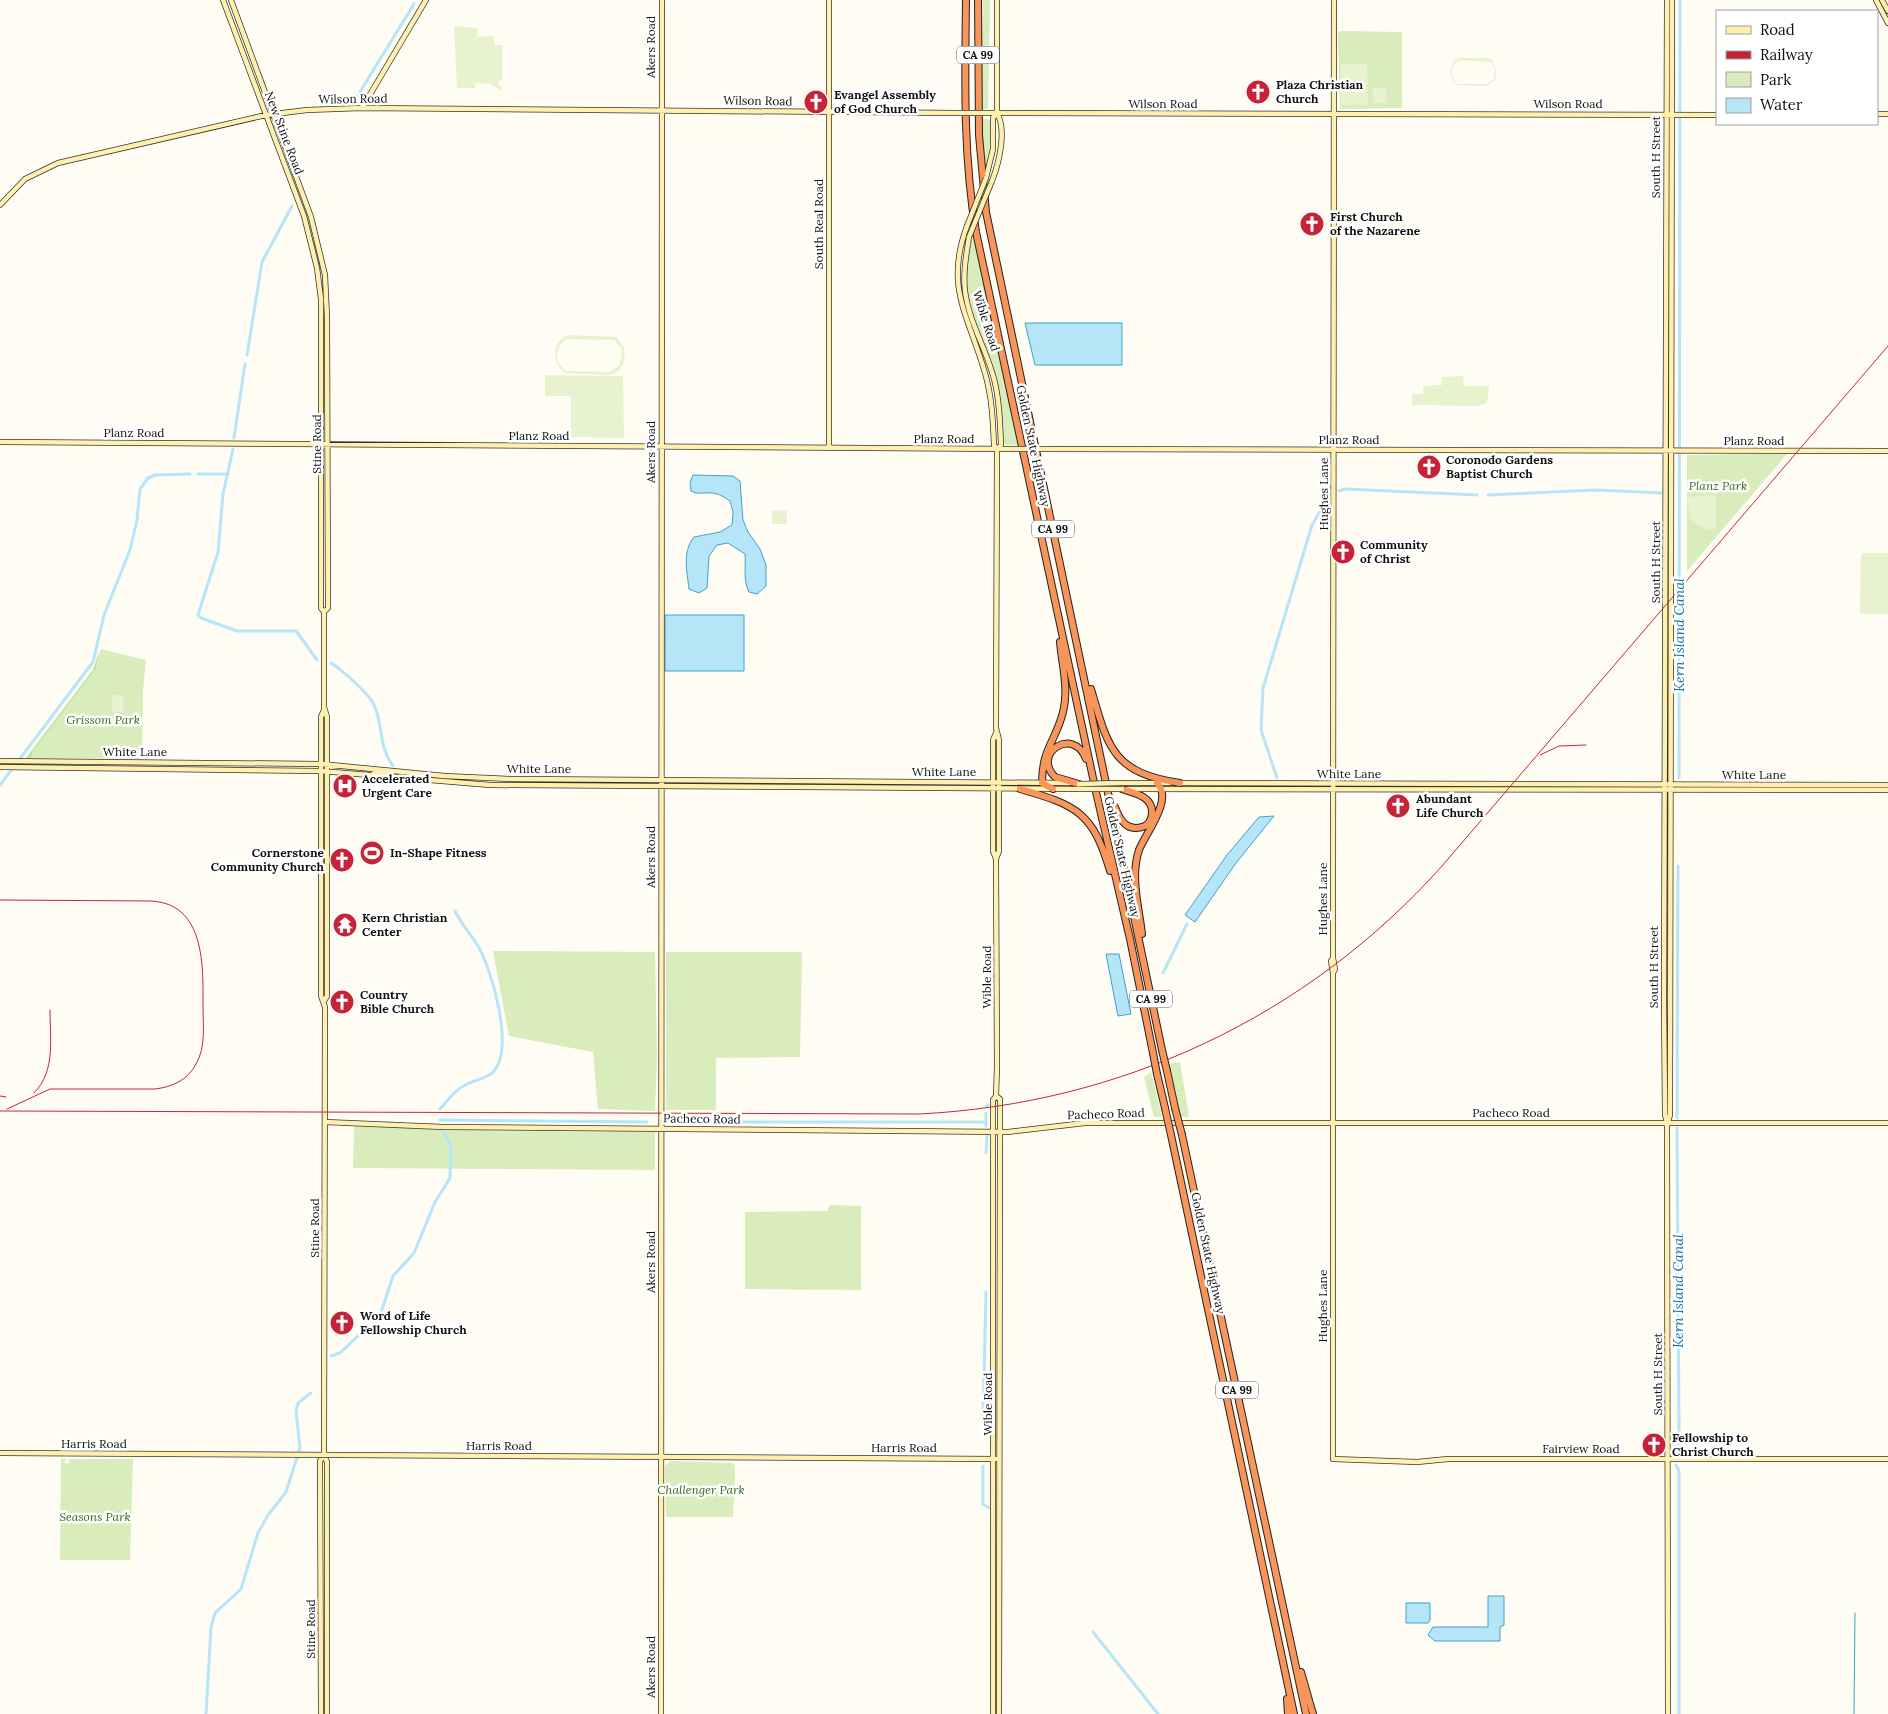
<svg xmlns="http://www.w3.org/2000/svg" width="1888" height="1714" font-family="Lora,serif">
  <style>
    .green { fill: #d8ecbc }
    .forest { fill: #bedd9a }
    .pitch { fill: #e9f2ce; fill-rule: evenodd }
    .water { fill: #b7e5f8; stroke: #3ca2d1 }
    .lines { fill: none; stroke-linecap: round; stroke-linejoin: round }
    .stream { stroke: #3ca2d1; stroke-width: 1 }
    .canal { stroke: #b7e5f8; stroke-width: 3 }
    .secondary-casing { stroke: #333; stroke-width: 6 }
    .highway-casing { stroke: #222; stroke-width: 8 }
    .secondary { stroke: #fff0af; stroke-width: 4.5 }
    .highway { stroke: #f8955a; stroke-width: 6 }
    .rail { stroke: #c62338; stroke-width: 1 }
    .secondary-bridge-casing { stroke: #333; stroke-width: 6; stroke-linecap: butt }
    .highway-bridge-casing { stroke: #222; stroke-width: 8; stroke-linecap: butt }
    .secondary-bridge { stroke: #fff0af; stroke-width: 4.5 }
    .highway-bridge { stroke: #f8955a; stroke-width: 6 }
    .labels { text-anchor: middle; stroke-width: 5; stroke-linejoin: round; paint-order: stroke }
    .shield { fill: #fff; stroke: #585858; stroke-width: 1 }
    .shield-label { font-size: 11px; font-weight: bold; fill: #111 }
    .street-label { font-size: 12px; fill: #111; stroke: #fff }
    .poi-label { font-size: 12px; font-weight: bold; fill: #111; stroke: #fff; text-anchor: start }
    .park-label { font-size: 12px; font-style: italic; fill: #346c1e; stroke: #fff }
    .water-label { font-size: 14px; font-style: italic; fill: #1573a8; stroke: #fff }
  </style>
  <rect width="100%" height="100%" fill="#fffcf4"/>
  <path class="green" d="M 983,0 L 990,0 L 988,109 L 981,109 Z
    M 1341,31 L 1402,32 L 1402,108 L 1340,109 L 1338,33 Z
    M 980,118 L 990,120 L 990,152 L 985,170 Z
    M 974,234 L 1019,445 L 1006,445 L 1002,442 C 1003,418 1001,396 995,374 C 981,325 952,287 974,234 Z
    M 1787,454 L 1687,571 L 1687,455 Z
    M 101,649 L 146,660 L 143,691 L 142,759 L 27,758 L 97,665 Z
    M 493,951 L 655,952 L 657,1057 L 655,1111 L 598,1109 L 593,1052 L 509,1036 Z
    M 666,952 L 802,952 L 800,1057 L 716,1058 L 716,1110 L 666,1110 Z
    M 1180,1062 L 1189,1117 L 1180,1117 L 1170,1069 L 1169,1064 Z
    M 1151,1072 L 1152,1076 L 1162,1117 L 1154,1117 L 1144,1077 Z
    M 354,1126 L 417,1127 L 435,1130 L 655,1132 L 655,1170 L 353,1168 Z
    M 829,1205 L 861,1206 L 861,1290 L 745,1289 L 745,1212 L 828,1211 Z
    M 61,1459 L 67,1459 L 63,1463 L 67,1463 L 68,1466 L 69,1459 L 133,1459 L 130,1560 L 60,1560 Z
    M 670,1461 L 734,1463 C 737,1481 733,1499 733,1517 L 666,1517 L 665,1466 Z"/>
  <path class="forest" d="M 100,649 L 96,668 L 32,752 L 31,758 L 26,758 L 93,670 Z"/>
  <path class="pitch" d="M 454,26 L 477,28 L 477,37 L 494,36 L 494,45 L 502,45 L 502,79 L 498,82 L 503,92 L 490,84 L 475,83 L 475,88 L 457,88 Z
    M 1460,58 L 1487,58 L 1492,60 L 1497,72 L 1495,80 L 1487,86 L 1457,85 C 1449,78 1449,69 1454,60 ZM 1460,60 L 1491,62 L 1495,68 L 1494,79 L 1487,84 L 1457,84 C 1449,76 1450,65 1460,60 Z
    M 1341,64 L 1367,64 L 1368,105 L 1341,105 Z
    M 1373,88 L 1386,88 L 1386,103 L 1373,103 Z
    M 570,335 L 616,337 L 624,348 C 626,360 623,371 610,375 L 565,373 C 551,363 551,339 570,335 ZM 567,339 L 614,340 L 622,349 L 620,365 L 610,372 L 566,371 C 554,363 554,347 567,339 Z
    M 545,375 L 623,376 L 624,438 L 571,437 L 571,396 L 545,396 Z
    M 1463,376 L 1464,386 L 1489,386 L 1487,403 L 1478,406 L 1412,405 L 1412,394 L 1423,394 L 1423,386 L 1442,385 L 1442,377 Z
    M 1714,495 L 1716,498 L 1716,529 C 1705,530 1697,526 1690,518 L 1687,497 Z
    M 787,510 L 787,524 L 772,524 L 772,511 Z
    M 1861,553 L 1888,553 L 1888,614 L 1863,614 L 1860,612 Z
    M 112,695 L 123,695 L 123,712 L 112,712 Z"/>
  <path class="water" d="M 1025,323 L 1122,323 L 1122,365 L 1035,365 Z
    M 693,475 L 733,476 L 740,481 L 743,520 L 748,532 L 760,549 L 766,565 L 766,586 L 757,594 L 749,592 C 743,581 746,567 745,554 L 728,543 L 717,545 L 709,556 L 707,588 L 699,593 L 689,589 C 687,571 682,552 694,537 L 720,532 L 732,525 L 733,512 L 730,501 C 724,497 718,493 711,493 C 703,492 698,495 691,491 L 690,483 Z
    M 665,615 L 744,615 L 744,671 L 665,671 Z
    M 1274,816 L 1236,863 L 1195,922 L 1185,915 L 1227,855 L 1259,817 Z
    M 1106,954 L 1119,954 L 1131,1014 L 1118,1016 Z
    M 1488,1596 L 1504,1596 L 1504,1625 L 1500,1627 L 1500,1641 L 1435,1641 L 1428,1635 L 1433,1627 L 1488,1627 Z
    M 1406,1603 L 1430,1603 L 1430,1620 L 1428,1623 L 1406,1623 Z"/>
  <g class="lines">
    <path class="stream" d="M 1854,1714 L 1855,1613"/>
    <path class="canal" d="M 355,100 L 414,4
      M 247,355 L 262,262 L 292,206
      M 234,438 L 245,364
      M 233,449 L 223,494 L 218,552 L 198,615 L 201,618 L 237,631 L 296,631 L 317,660
      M 198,474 L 228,474
      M 1339,491 L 1345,489 L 1477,495
      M 1488,495 L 1596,490 L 1662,493
      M 331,663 C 342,670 370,694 375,707 C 383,727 379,748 393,766
      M 1277,778 L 1261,730 L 1263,688 L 1312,525 L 1326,501
      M 1679,778 L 1680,0
      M 0,785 L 93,662 L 104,615 L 130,550 L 137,520 L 140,489 L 148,478 L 155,475 L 190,474
      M 1163,973 L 1187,924
      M 986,1106 L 988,1105
      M 440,1109 C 448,1100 455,1090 465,1085 C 474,1080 486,1079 493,1072 C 515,1049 492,970 478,946 C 471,934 461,924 455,911
      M 1677,1118 L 1678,866
      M 440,1120 L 647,1122
      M 676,1122 L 986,1122
      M 986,1126 L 986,1113
      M 986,1153 L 987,1136
      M 331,1356 L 340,1353 L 361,1333 L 378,1322 L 393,1276 L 414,1253 L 435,1202 L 450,1178 L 451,1145 L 442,1130
      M 983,1418 L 986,1292
      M 1676,1454 L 1679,1448 L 1679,1424 L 1677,1128
      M 1676,1465 L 1679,1471 L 1679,1714
      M 983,1466 L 983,1504 L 989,1508
      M 1093,1632 L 1158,1714
      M 206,1714 L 211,1627 L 215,1613 L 241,1589 L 258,1533 L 268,1515 L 286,1492 L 300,1448 L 296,1411 L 298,1403 L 311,1393"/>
    <defs>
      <path id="secondary" d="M 223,0 L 304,216 L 317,268 L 321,299 L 321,608 L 324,612 L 324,707 L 327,717 L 327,996 L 324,1001
        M 231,0 L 311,217 L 325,275 L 327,317 L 328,608 L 324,612
        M 1667,0 L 1664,1001 L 1665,1115 L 1667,1122
        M 1876,0 L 1888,23
        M 1882,0 L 1888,11
        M 362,108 L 426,0
        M 985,113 L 1717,115
        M 1877,114 L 1888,114
        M 986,178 L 993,149 L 993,118 L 997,113 L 997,0
        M 992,181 C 999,163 1007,130 997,113
        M 0,205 L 25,179 L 58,163 L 266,115 L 307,110 L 362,108 L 957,113
        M 967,226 C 944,288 969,316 985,373 C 992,397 993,421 994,445 L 997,449 L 996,728 L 999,740 L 999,851 L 996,859 L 997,1067 L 996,1096 L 993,1100 L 993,1714
        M 969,237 C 966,256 963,273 965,291 C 969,323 988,352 995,383 C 1000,404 1000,424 1001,445 L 997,449
        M 0,442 L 1014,449
        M 829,448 L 829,0
        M 1044,449 L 1888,451
        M 324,710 L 321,717 L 321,996 L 325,1007 L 324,1455 L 327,1462 L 327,1714
        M 996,733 L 993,740 L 993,851 L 996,859
        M 0,761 L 321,764 L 445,776 L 511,779 L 1070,783
        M 0,767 L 321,771 L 490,785 L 1079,789
        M 373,774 L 377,772 L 392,773
        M 1120,783 L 1169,783
        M 1177,783 L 1888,785
        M 1128,789 L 1888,790
        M 1333,958 L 1331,961 L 1333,973 L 1333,1459 L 1417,1462 L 1448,1459 L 1888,1459
        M 1333,973 L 1335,969 L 1333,958 L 1333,879 L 1334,0
        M 996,1096 L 1000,1099 L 1000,1131 L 999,1714
        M 325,1122 L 443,1127 L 1008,1132 L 1085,1123 L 1888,1123
        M 0,1453 L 998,1459
        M 321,1714 L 320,1461 L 324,1455
        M 661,1714 L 662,0
        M 1668,1714 L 1667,1124 L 1670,1115 L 1672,0"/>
      <path id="highway" d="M 966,0 C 965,78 963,155 976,232 L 1096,792 L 1130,939 L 1153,1053
        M 978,0 L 979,135 L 986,212 L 1162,1050
        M 1091,689 C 1108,748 1113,773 1180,783
        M 1079,784 L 1055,777 C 1031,753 1074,726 1086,759
        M 1020,789 C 1076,805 1093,812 1110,871
        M 1053,789 L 1042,783 C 1042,748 1056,741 1063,712 C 1069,690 1062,665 1060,642
        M 1115,807 C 1120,821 1128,833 1145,826 C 1150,823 1152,818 1152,812 C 1152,796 1134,793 1122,789
        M 1142,934 C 1139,907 1130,877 1139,850 C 1145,834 1174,799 1157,783
        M 1167,1071 L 1175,1108
        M 1157,1074 L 1165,1108
        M 1171,1135 L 1294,1714
        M 1182,1135 L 1306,1714
        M 1301,1672 L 1313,1714
        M 1287,1699 L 1288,1714"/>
    </defs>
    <use href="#secondary" class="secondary-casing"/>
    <use href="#highway" class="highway-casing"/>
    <use href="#secondary" class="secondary"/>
    <use href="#highway" class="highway"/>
    <path class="rail" d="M 1540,755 L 1559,746 L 1586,745
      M 0,900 L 150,901 C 206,903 203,967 203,1008 C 203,1026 206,1047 196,1064 C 188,1080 172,1087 155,1089 L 50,1089 L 7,1109
      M 34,1093 C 56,1071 50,1038 50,1010
      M 0,1096 L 6,1097
      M 0,1111 L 919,1114 C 1121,1104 1307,1017 1442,866 L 1888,346"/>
    <defs>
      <path id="secondary-bridge" d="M 957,113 L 985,113
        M 967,226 L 986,178
        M 969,237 L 992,181
        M 1014,449 L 1044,449
        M 1079,784 L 1120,783
        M 1079,789 L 1122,789"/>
      <path id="highway-bridge" d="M 1162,1050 L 1167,1071
        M 1153,1053 L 1157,1074
        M 1165,1108 L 1171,1135
        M 1175,1108 L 1182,1135"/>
    </defs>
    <use href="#secondary-bridge" class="secondary-bridge-casing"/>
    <use href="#highway-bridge" class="highway-bridge-casing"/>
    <use href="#secondary-bridge" class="secondary-bridge"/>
    <use href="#highway-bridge" class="highway-bridge"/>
  </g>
  <defs>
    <symbol id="church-disc" viewBox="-11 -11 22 22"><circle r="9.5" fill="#c62338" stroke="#fff"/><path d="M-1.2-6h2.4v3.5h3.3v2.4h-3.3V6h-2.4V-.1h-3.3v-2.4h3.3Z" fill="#fff"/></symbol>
    <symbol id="hospital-disc" viewBox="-11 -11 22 22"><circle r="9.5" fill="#c62338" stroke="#fff"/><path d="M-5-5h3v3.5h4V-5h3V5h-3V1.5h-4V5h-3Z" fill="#fff"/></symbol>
    <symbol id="stadium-disc" viewBox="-11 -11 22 22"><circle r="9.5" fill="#c62338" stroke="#fff"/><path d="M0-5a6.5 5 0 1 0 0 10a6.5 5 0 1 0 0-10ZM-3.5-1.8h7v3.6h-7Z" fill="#fff"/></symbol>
    <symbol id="temple-disc" viewBox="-11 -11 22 22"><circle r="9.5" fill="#c62338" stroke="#fff"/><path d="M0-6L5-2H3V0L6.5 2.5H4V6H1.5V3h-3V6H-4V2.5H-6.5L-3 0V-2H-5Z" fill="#fff"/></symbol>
  </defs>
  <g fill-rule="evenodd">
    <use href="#church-disc" x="1244" y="78" width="28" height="28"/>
    <use href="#church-disc" x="802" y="88" width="28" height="28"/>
    <use href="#church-disc" x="1298" y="210" width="28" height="28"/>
    <use href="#church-disc" x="1415" y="453" width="28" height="28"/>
    <use href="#church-disc" x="1329" y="538" width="28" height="28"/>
    <use href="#hospital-disc" x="331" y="772" width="28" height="28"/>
    <use href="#church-disc" x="1384" y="792" width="28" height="28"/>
    <use href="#stadium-disc" x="358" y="839" width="28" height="28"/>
    <use href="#church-disc" x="328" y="846" width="28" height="28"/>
    <use href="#temple-disc" x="331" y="911" width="28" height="28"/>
    <use href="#church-disc" x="328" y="988" width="28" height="28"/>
    <use href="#church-disc" x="328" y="1309" width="28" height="28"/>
    <use href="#church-disc" x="1640" y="1431" width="28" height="28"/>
  </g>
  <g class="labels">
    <g class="shield">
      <rect x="957" y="46.5" width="42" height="17" rx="4"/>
      <rect x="1032" y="520.5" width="42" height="17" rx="4"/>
      <rect x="1130" y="990.5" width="42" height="17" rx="4"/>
      <rect x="1216" y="1381.5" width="42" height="17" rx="4"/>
    </g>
    <g class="shield-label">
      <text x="978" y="59">CA 99</text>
      <text x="1053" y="533">CA 99</text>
      <text x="1151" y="1003">CA 99</text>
      <text x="1237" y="1394">CA 99</text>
    </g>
    <g class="street-label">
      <text transform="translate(651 47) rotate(-90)" y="4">Akers Road</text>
      <text transform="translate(353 99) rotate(-1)" y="4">Wilson Road</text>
      <text transform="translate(758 101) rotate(1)" y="4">Wilson Road</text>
      <text x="1163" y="108">Wilson Road</text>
      <text x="1568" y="108">Wilson Road</text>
      <text transform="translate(284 133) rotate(69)" y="4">New Stine Road</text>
      <text transform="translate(1656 157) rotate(-90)" y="4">South H Street</text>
      <text transform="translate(819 224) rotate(-90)" y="4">South Real Road</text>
      <text transform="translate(986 321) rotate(72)" y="4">Wible Road</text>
      <text x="134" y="437">Planz Road</text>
      <text x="539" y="440">Planz Road</text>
      <text x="944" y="443">Planz Road</text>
      <text x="1349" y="444">Planz Road</text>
      <text x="1754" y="445">Planz Road</text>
      <text transform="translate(317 444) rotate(-90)" y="4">Stine Road</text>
      <text transform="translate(1033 446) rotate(78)" y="4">Golden State Highway</text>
      <text transform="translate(651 452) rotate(-90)" y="4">Akers Road</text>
      <text transform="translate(1324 494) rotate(-90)" y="4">Hughes Lane</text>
      <text transform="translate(1656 562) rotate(-90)" y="4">South H Street</text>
      <text x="135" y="756">White Lane</text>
      <text x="539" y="773">White Lane</text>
      <text x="944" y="776">White Lane</text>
      <text x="1349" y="778">White Lane</text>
      <text x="1754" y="779">White Lane</text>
      <text transform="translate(651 857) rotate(-90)" y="4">Akers Road</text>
      <text transform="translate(1122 857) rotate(77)" y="4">Golden State Highway</text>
      <text transform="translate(1323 899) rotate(-90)" y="4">Hughes Lane</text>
      <text transform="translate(1654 967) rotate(-90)" y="4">South H Street</text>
      <text transform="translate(987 977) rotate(-90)" y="4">Wible Road</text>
      <text x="1511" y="1117">Pacheco Road</text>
      <text transform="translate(1106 1114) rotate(-2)" y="4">Pacheco Road</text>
      <text transform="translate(702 1119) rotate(1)" y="4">Pacheco Road</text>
      <text transform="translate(315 1228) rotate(-90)" y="4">Stine Road</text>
      <text transform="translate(1208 1253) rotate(78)" y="4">Golden State Highway</text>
      <text transform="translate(651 1262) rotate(-90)" y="4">Akers Road</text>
      <text transform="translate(1323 1306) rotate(-90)" y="4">Hughes Lane</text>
      <text transform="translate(1658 1374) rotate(-90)" y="4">South H Street</text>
      <text transform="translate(988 1404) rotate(-90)" y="4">Wible Road</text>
      <text x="94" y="1448">Harris Road</text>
      <text x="499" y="1450">Harris Road</text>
      <text x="904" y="1452">Harris Road</text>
      <text x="1581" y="1453">Fairview Road</text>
      <text transform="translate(311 1629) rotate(-90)" y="4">Stine Road</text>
      <text transform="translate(651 1667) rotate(-90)" y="4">Akers Road</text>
    </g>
    <g class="poi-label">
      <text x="1276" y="89">Plaza Christian<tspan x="1276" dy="14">Church</tspan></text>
      <text x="834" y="99">Evangel Assembly<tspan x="834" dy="14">of God Church</tspan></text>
      <text x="1330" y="221">First Church<tspan x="1330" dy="14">of the Nazarene</tspan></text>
      <text x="1446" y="464">Coronodo Gardens<tspan x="1446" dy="14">Baptist Church</tspan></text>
      <text x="1360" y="549">Community<tspan x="1360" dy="14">of Christ</tspan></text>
      <text x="362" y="783">Accelerated<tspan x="362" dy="14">Urgent Care</tspan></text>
      <text x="1416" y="803">Abundant<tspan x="1416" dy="14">Life Church</tspan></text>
      <text x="324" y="857" text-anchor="end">Cornerstone<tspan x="324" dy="14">Community Church</tspan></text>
      <text x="390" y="857">In-Shape Fitness</text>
      <text x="362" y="922">Kern Christian<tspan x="362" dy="14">Center</tspan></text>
      <text x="360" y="999">Country<tspan x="360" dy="14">Bible Church</tspan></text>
      <text x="360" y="1320">Word of Life<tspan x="360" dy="14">Fellowship Church</tspan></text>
      <text x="1672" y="1442">Fellowship to<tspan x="1672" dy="14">Christ Church</tspan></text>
    </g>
    <g class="park-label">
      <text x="1718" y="490">Planz Park</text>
      <text x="103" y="724">Grissom Park</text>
      <text x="701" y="1494">Challenger Park</text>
      <text x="95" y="1521">Seasons Park</text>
    </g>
    <g class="water-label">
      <text transform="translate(1679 635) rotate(-90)" y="5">Kern Island Canal</text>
      <text transform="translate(1678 1291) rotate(-90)" y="5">Kern Island Canal</text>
    </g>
  </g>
  <rect x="1716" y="10" width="162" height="115" fill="#ffffff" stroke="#a0a0a0"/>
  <rect x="1726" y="26" width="25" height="8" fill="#fff0af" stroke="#a0a0a0"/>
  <text x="1760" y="35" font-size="15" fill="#111111">Road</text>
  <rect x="1726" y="51" width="25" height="8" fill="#c62338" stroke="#a0a0a0"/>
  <text x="1760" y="60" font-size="15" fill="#111111">Railway</text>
  <rect x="1726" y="72" width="25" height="15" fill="#d8ecbc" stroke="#a0a0a0"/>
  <text x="1760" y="85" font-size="15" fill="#111111">Park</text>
  <rect x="1726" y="98" width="25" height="15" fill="#b7e5f8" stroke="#a0a0a0"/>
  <text x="1760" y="110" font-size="15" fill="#111111">Water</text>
</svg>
